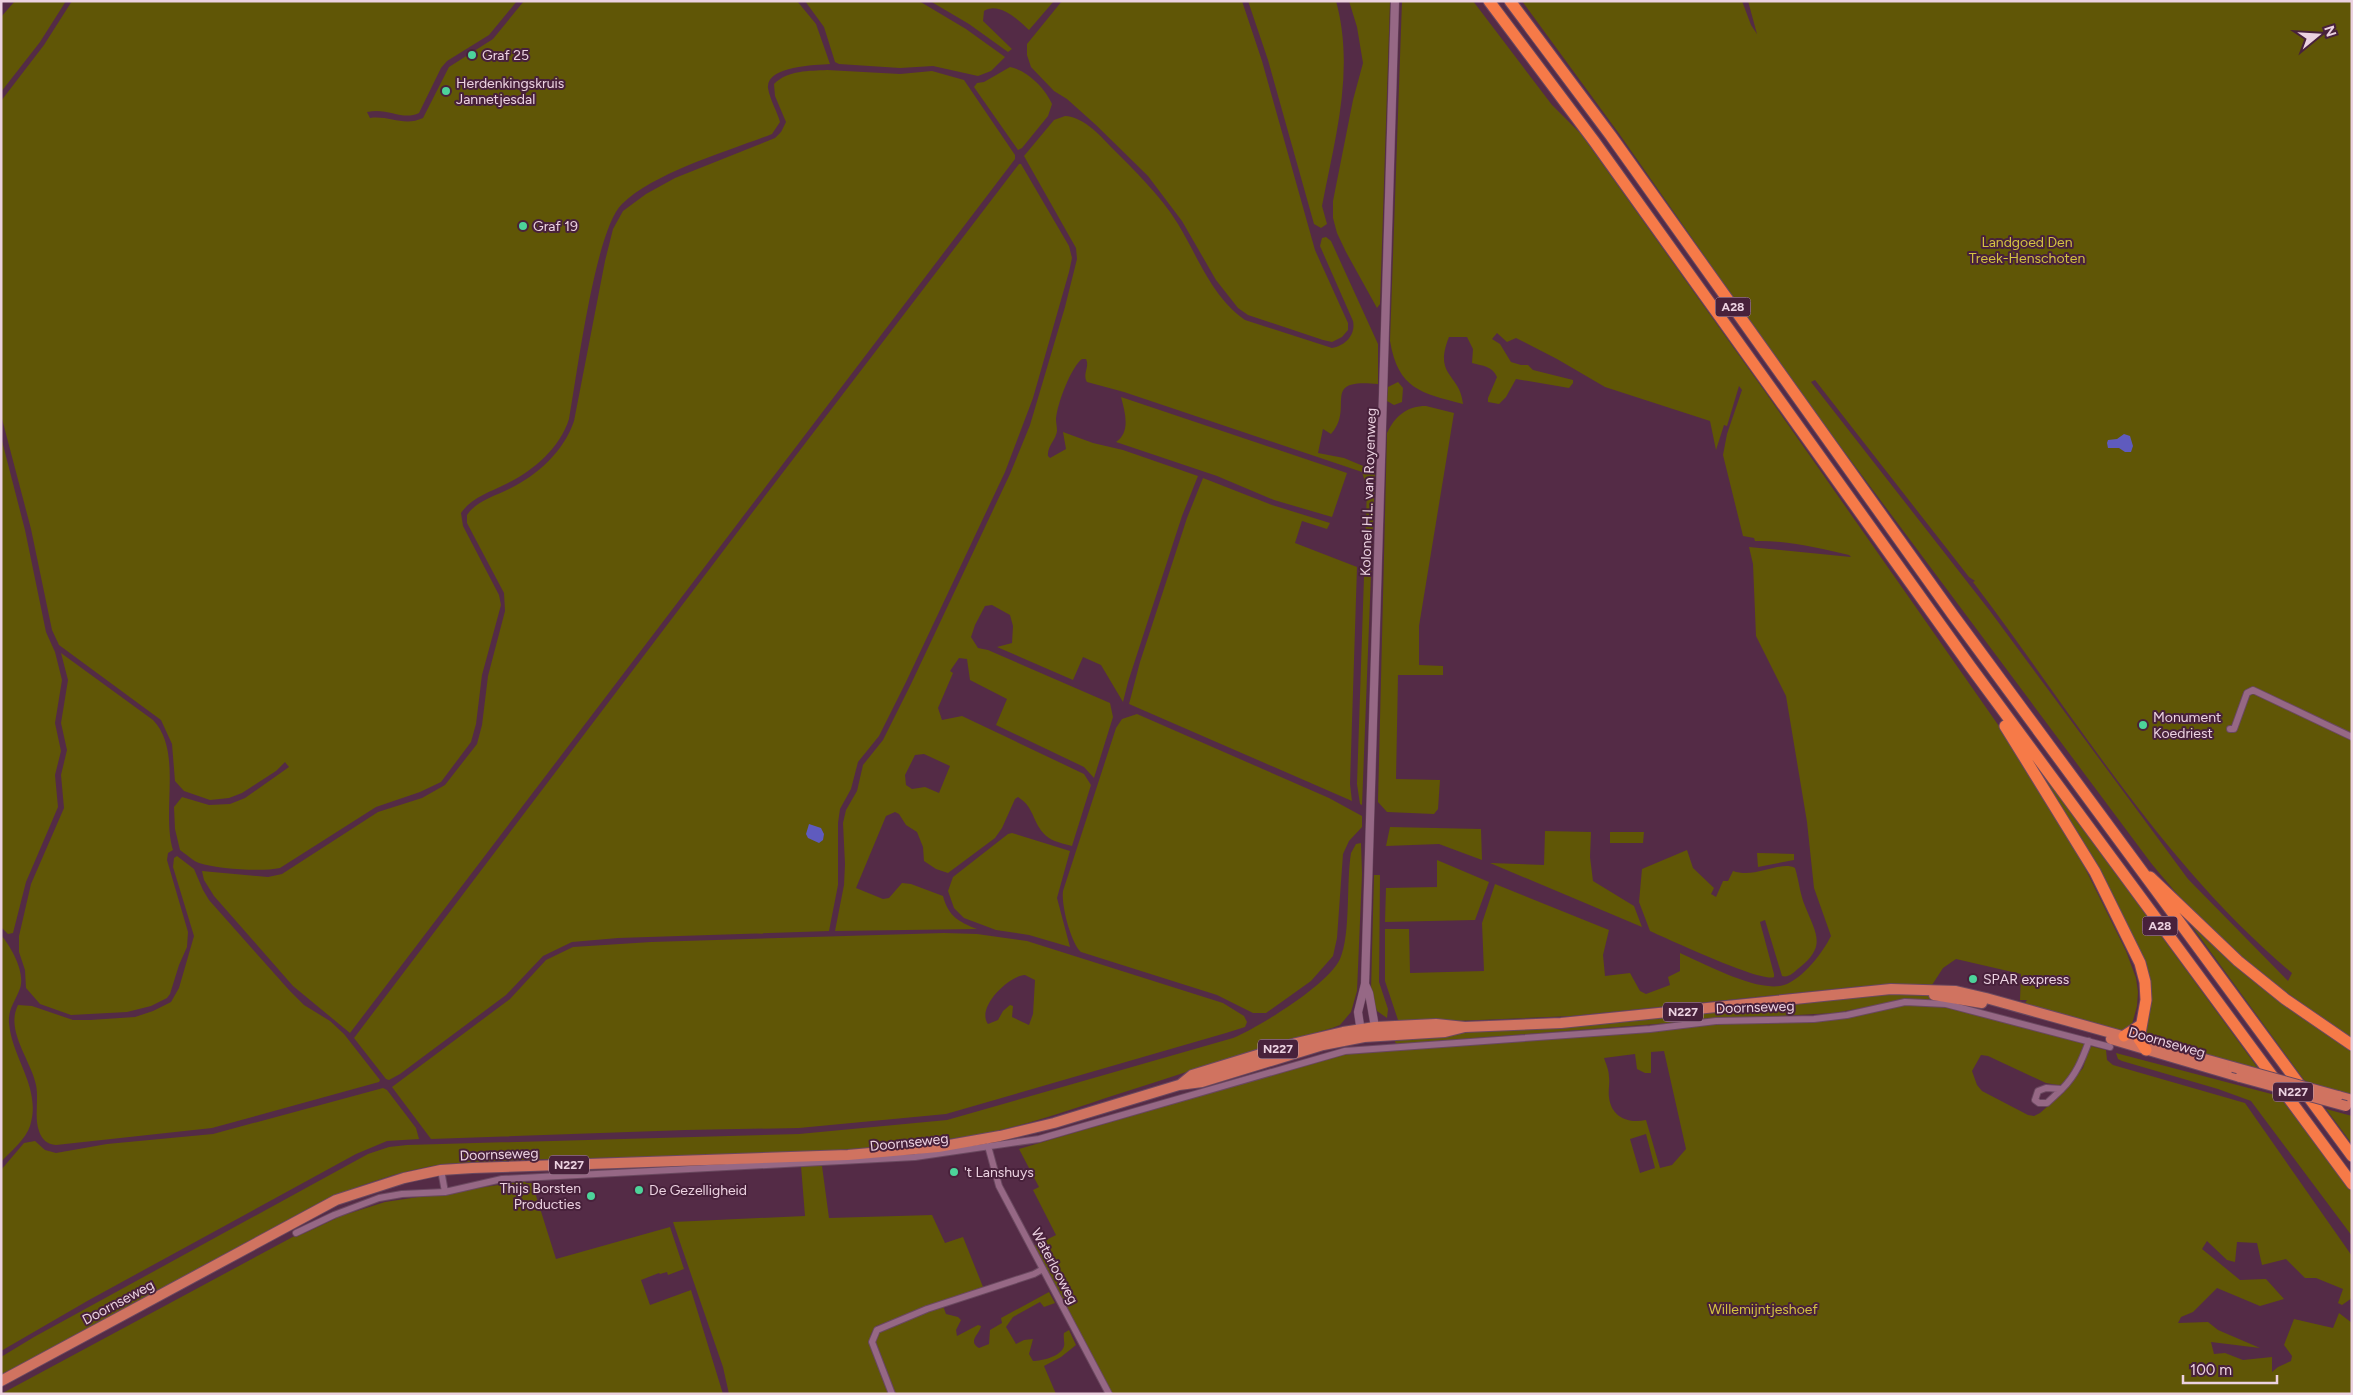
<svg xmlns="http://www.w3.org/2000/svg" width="2353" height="1395" font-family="Figtree,sans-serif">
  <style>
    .green { fill: #605606; fill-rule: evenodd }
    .water { fill: #5f5bbe }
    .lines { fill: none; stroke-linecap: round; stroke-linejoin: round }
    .minor-casing { stroke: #6a485f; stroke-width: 8 }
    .tertiary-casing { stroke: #6a485f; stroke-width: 9 }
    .primary-casing { stroke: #6a485f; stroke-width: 12 }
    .motorway-casing { stroke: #6a485f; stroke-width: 13 }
    .minor { stroke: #966885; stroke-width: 6 }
    .tertiary { stroke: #966885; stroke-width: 8 }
    .primary { stroke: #d07360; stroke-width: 10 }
    .motorway { stroke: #f67a48; stroke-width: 11 }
    .primary-bridge-casing { stroke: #6a485f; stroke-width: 12; stroke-linecap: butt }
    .primary-bridge { stroke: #d07360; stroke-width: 10 }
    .poi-dot { fill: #4dd39a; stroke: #48213b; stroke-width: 2 }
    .labels { text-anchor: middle; stroke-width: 4; stroke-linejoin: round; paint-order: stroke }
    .shield { fill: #48213b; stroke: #bb9daf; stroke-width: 1 }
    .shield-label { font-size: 12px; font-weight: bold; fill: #ecd2e1 }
    .poi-label { font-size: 14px; fill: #ecd2e1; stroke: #48213b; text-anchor: start }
    .park-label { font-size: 14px; fill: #d3c243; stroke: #48213b }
    .street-label { font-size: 14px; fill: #ecd2e1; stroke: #48213b }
  </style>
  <rect width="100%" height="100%" fill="#542b46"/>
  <path class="green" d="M 15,1 L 66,1 L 40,42 L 1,92 L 1,17 Z
    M 72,1 L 517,1 L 489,35 L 447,61 L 441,68 L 419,113 C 402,121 388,107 367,112 L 370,118 C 389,115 404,127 423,118 L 449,67 L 493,39 L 524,1 L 797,1 L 816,24 L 830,64 C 815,65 766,66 768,88 C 770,100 777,111 780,122 L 772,134 C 729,151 655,172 622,204 C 595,230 577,376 569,419 C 560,448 533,471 506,484 C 490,492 471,498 461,513 L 463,526 L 499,595 L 501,605 L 482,675 L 476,724 L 471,742 L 441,782 L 420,792 L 376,807 L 280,868 C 261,872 218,869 199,863 C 193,861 186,854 180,850 L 175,829 L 174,807 L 182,797 L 209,805 L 230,804 L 245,798 L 289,767 L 285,762 L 276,771 L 242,793 L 229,798 L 210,800 L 184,791 L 175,781 L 172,744 L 161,720 L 59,645 L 52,630 L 31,529 L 1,415 L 1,101 L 44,45 Z
    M 805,1 L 919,1 L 966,29 L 1005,57 L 991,71 L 978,76 L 933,66 L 900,68 L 839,64 L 835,62 L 824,27 Z
    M 930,1 L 1054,1 L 1029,30 C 1019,20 998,1 984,11 L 983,21 L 1012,49 L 1008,52 L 969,24 Z
    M 1062,1 L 1242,1 L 1262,61 L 1315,250 L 1348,323 L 1348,330 L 1342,337 L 1332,342 L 1323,340 L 1248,315 L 1238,308 L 1216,280 L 1182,221 L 1148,176 L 1096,125 L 1067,99 L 1054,91 L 1031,67 L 1027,55 L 1027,44 Z
    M 1248,1 L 1336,1 C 1355,70 1335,138 1322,206 L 1327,224 L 1321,228 L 1314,224 L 1268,60 Z
    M 1349,1 L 1390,1 L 1380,304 L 1377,308 L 1346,252 L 1337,233 L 1333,218 L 1333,201 L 1353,100 L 1363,63 L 1357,27 Z
    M 1402,1 L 1473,1 L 1552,105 L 1581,134 L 1766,393 L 2008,739 L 2082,862 L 2126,951 L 2136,978 L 2138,992 L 2137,1006 L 2129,1035 L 2024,1005 L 2027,1000 L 2020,1000 L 2021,974 L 1956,959 L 1943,968 L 1932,985 L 1862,986 L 1571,1016 L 1432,1022 L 1398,1020 L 1385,981 L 1385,929 L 1409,929 L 1410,973 L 1484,971 L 1482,923 L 1495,884 L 1609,930 L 1603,955 L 1605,976 L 1630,973 L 1640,991 L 1646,994 L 1670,985 L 1668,977 L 1680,971 L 1680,953 C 1705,964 1758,993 1784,985 C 1803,979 1823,952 1831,936 L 1814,888 L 1807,822 L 1786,696 L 1756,636 L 1753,564 L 1749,547 L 1851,557 L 1849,555 C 1819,548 1787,540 1755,541 L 1754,538 L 1743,536 L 1723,455 L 1727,434 L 1742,390 L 1739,386 L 1727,426 L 1724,425 L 1716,450 L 1710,421 L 1605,387 L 1557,359 L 1516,338 L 1507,342 L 1497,333 L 1492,339 L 1500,344 L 1511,362 L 1521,365 L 1528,365 L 1533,370 L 1573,380 L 1573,383 L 1569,388 L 1516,379 L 1506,397 L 1499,404 L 1488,402 L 1488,398 L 1497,377 C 1492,366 1483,366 1472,363 L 1473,349 L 1467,337 L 1449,337 C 1433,377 1460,373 1463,404 C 1421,393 1398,389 1390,341 Z
    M 1522,1 L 1742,1 L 1751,25 L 1757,34 L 1748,1 L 2352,1 L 2352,1039 C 2310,1010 2268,980 2229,947 C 2200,922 2175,892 2151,863 L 1796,387 L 1620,135 ZM 1815,380 L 1969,577 L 1975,581 L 1973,582 C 2075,716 2163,865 2292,973 L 2288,981 L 2188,879 L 1990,611 L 1811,382 Z
    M 1010,67 C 1027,70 1046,89 1052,104 L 1048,116 L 1022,148 L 1018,150 L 974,87 L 977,83 L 984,82 Z
    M 827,70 L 900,74 L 932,71 L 964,80 L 1015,155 L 1015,159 L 350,1033 L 293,986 L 214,896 L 204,880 L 202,871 L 268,877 L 282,874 L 378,812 L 422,798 L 445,785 L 477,744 L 482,725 L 488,676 L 505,611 L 504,593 L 467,523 L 467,515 C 476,501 495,496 509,489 C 538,475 564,451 574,421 L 605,261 L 613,229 L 623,211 L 646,194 L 675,178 L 775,138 L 781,132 L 786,122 L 775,96 L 774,84 C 788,70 809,71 827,70 Z
    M 1065,116 C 1083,117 1099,134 1111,147 C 1135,171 1160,195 1178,224 C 1198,257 1212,297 1245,320 L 1332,348 C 1345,346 1356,335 1353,321 L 1320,246 L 1322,238 L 1326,237 L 1331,241 L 1378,344 L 1378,384 C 1318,378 1356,407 1331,434 L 1323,429 L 1318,453 L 1344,458 L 1375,471 L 1362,805 L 1360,804 L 1357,784 L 1367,488 L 1362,472 L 1124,392 L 1087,382 C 1082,374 1090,367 1086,359 L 1082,359 C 1071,367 1057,404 1056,419 C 1056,423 1057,427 1057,431 C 1056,440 1047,446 1048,456 L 1050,458 L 1066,449 L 1063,432 L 1093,443 L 1123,450 L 1198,476 L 1182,516 L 1128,682 L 1123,702 L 1101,665 L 1083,657 L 1073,680 L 997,647 L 1012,643 L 1013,626 L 1010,615 L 992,605 L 985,606 L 975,625 L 971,637 L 978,648 L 988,650 L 1110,703 L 1113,717 L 1094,778 L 1084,767 L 996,725 L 1007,699 L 970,680 L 967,659 L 959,658 L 950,671 L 953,673 L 938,708 L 942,720 L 962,716 L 1084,774 L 1091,785 L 1072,846 C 1065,844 1055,842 1049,838 C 1032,826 1036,808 1018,797 L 1015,799 L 1002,828 L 995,838 L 948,873 L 936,869 L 924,861 L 923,847 L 917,832 L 906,825 L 899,814 L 895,812 L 886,816 L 856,888 L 883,899 L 889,898 L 902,883 L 911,884 L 943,896 C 948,916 959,922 977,929 L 835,931 L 844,885 L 845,864 L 843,823 L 846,810 L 857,791 L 863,765 L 883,740 L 911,684 L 1010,474 L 1030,425 L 1065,307 L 1077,259 L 1076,248 L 1024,156 L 1054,120 ZM 924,754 L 950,766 L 939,793 L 925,787 L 912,789 L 906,785 L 905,775 L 915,755 Z
    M 1019,164 L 1021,164 L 1069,246 L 1072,258 L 1069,272 L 1033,398 L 1005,472 L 906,682 L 879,736 L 858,762 L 851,789 L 840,809 L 838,823 L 838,885 L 829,931 L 618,938 L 572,942 L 543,956 L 506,995 L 400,1074 L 389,1080 L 386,1079 L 354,1038 L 755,509 Z
    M 1398,382 L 1403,388 L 1402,402 L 1394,405 L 1387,401 L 1388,387 Z
    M 1121,397 L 1347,473 L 1332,517 L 1274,500 L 1217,476 L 1116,442 C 1131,432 1125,412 1121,397 Z
    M 1426,406 L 1454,413 L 1419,626 L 1419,665 L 1443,666 L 1443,675 L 1398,675 L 1396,779 L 1440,780 L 1438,809 L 1434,814 L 1387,812 L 1378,802 L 1387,433 C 1395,416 1407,406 1426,406 Z
    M 1,437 L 25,530 L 46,632 L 55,652 L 62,680 L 55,723 L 61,751 L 55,775 L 58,807 L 26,882 L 13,933 L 8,934 L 1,927 Z
    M 1203,478 L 1272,505 L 1330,523 L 1327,529 L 1302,521 L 1295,543 L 1357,567 L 1350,784 L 1352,801 L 1129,704 L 1140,662 L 1187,518 Z
    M 61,653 L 153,720 C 183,751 161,811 173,850 L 168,853 L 167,860 L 188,932 L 187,947 L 179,965 L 170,994 L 167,998 L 151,1006 L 127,1012 L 71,1015 L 40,1004 L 26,988 L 25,970 L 19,952 L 19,936 L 31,884 L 64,808 L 61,775 L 67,750 L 61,723 L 68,680 Z
    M 1137,714 L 1329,798 L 1362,816 L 1362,827 L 1349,841 L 1343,854 L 1337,938 L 1333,956 L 1311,981 L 1266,1013 L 1253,1013 L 1217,995 L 1081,952 C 1071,943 1061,905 1063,891 L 1116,728 L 1122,719 Z
    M 2040,770 L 2260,1071 L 2141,1038 L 2149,994 L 2099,870 Z
    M 1390,827 L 1481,829 L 1482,860 L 1439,844 L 1386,846 Z
    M 1545,831 L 1591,832 L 1590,857 L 1593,881 L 1634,906 L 1642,927 L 1490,863 L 1544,865 Z
    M 1610,832 L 1644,832 L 1643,843 L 1610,843 Z
    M 1012,833 L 1070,851 L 1057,898 L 1070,947 L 1029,935 L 996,930 L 964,918 L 954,908 L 948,891 L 953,877 L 1008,834 Z
    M 1361,843 L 1362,874 L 1357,991 L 1351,1012 L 1340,1025 L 1332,1028 C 1258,1048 1187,1072 1115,1095 C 1069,1110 1023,1127 975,1135 C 799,1163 621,1152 444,1164 C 398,1171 355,1186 313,1206 L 1,1376 L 1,1357 L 34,1337 L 368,1154 L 389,1147 L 407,1145 L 799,1134 L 947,1120 L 1233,1038 C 1259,1027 1328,985 1340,959 C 1351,934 1346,883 1351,853 L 1356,844 Z
    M 1687,850 L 1693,868 L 1714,888 L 1711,894 L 1716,897 L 1723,881 L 1728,881 L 1733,871 C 1756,879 1781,860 1795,868 C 1799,881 1800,894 1805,906 C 1816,934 1827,946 1799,968 C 1794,972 1789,978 1782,976 L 1765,920 L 1760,922 L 1774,974 L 1774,977 C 1762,983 1668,939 1650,931 L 1639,902 L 1642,869 Z
    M 1757,853 L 1794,854 L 1794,860 L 1758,867 Z
    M 177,856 L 194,869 L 203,890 L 209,900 L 289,990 L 304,1005 L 330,1021 L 344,1034 L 380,1080 L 379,1082 L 212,1128 L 56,1145 C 47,1144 42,1140 39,1131 C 34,1117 39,1100 36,1085 C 31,1060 5,1031 18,1005 L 32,1006 L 73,1020 L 90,1020 L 135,1017 L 153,1011 L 171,1002 L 179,988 L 194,936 L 173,867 L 174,858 Z
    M 1437,860 L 1489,882 L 1475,920 L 1385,922 L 1386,888 L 1437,887 Z
    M 1374,875 L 1380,875 L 1379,982 L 1388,1009 L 1387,1018 L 1377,1011 L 1371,991 Z
    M 2183,914 L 2352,1049 L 2352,1096 L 2307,1084 Z
    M 944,933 L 977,934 L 1027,941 L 1223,1003 L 1244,1016 L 1247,1022 L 1245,1027 L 1226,1033 L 946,1114 L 799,1128 L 686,1130 L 431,1139 L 392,1087 L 510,999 L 546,960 L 573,947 L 651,942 ZM 1025,975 L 1035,980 L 1033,1014 L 1029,1025 L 1012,1017 L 1013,1006 L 1010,1005 L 1003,1011 L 998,1020 L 988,1024 C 976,1008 1008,976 1025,975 Z
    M 1,935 C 12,948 27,975 19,991 C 14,1003 8,1010 9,1023 C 12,1059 42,1088 30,1126 C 26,1139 10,1152 1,1162 Z
    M 1916,993 L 1955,997 L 1975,1004 L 1910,999 L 1834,1013 L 1707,1020 L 1397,1044 L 1395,1042 L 1395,1038 L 1872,994 Z
    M 1908,1005 L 1954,1008 L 2017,1022 L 2085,1044 L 2076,1065 L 2064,1084 L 2058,1085 L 2046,1083 L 1988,1056 L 1981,1055 L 1972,1071 L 1977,1085 L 1982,1091 L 2028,1115 L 2034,1116 L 2040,1113 L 2057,1098 L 2083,1068 L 2090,1046 L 2106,1050 L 2107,1060 L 2113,1065 L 2245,1103 L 2352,1256 L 2352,1298 L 2342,1305 L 2338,1303 L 2343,1289 L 2316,1278 L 2305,1278 L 2286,1259 L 2262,1265 L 2257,1243 L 2237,1242 L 2235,1262 L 2227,1260 L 2207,1241 L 2202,1249 L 2240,1280 L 2266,1279 L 2284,1299 L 2260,1306 L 2217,1288 L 2193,1312 L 2181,1317 L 2178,1323 L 2208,1322 L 2218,1330 L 2260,1348 L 2211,1342 L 2214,1354 L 2225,1353 L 2243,1360 L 2272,1357 L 2272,1372 L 2278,1367 L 2291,1361 L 2292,1356 L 2284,1345 L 2294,1319 L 2333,1328 L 2339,1313 L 2352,1323 L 2352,1394 L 1112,1394 L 1034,1246 L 1056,1235 L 1033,1190 L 1039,1187 L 1019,1149 L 1339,1055 L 1735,1021 L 1773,1022 ZM 1664,1051 L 1686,1149 L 1672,1165 L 1660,1168 L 1646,1120 C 1628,1124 1611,1117 1609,1097 C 1608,1090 1610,1083 1609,1077 C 1609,1070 1606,1064 1604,1058 L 1635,1054 L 1637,1069 L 1645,1073 L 1651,1073 L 1651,1052 ZM 1646,1134 L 1655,1168 L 1640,1173 L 1630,1139 Z
    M 2116,1053 L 2279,1096 L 2352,1192 L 2352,1236 L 2251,1101 L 2218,1089 L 2122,1061 L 2118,1059 Z
    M 383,1088 L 387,1090 L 416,1128 L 419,1139 L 387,1141 L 356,1154 L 89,1300 L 1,1351 L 1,1170 L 24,1143 L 35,1141 L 45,1150 L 56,1153 L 107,1144 L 213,1134 Z
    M 2326,1109 L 2352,1116 L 2352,1144 Z
    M 824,1162 L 822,1166 L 829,1218 L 932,1215 L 945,1243 L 963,1237 L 983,1287 L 876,1326 L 871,1334 L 870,1341 L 890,1394 L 729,1394 L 723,1367 L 673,1222 L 805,1216 L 801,1166 Z
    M 525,1181 L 526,1183 L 532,1183 L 556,1259 L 670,1227 L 684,1269 L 668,1275 L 667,1272 L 660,1274 L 659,1273 L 641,1280 L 650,1305 L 691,1290 L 723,1394 L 1,1394 L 302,1232 L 303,1234 L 341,1216 L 385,1202 Z
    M 1049,1292 L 1055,1303 L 1044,1307 L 1040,1302 L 1013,1317 L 1006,1327 L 1016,1344 L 1024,1340 L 1033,1339 L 1029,1354 L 1033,1361 C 1042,1361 1062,1356 1064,1346 C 1065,1343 1063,1338 1064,1333 L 1069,1330 L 1076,1345 L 1061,1357 L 1044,1366 L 1056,1394 L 896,1394 L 876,1342 L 876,1333 L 943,1306 L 946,1314 L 958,1317 L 961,1320 L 956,1330 L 957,1336 L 978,1325 L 981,1326 C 980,1334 967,1341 979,1348 L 989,1344 L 990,1330 L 1002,1323 L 1001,1318 Z"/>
  <path class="water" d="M 2124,434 L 2130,436 L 2133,446 L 2131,452 L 2125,452 L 2119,448 L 2108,448 L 2107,443 L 2108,440 L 2117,439 Z
    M 809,824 L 821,828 L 824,834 L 823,840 L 819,843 L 808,838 L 806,834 Z"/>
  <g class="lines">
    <defs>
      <path id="minor" d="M 2230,729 L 2234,729 L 2247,693 L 2253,690 L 2352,737
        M 2062,1089 L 2047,1103 L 2039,1103 L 2035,1100 L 2038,1091 L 2046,1088 L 2062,1089 C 2076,1075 2082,1060 2089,1041
        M 988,1146 L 999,1186 L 1109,1394
        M 441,1170 L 445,1192
        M 296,1233 L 334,1215 L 379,1198 L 402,1194 L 445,1192 L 502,1179 L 915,1157 L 1039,1139 L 1345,1051 L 1650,1029 L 1716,1021 L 1814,1019 L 1847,1015 L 1905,1002 L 1946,1004 L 2110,1047
        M 892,1394 L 872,1342 L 877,1330 L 927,1309 L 1034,1274 L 1043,1269"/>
      <path id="tertiary" d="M 1365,984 L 1369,993 L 1375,1027 L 1372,1030
        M 1361,1032 L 1358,1012 L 1365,984 L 1395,1"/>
      <path id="primary" d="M 1934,995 L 1982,1003
        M 2111,1039 L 2240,1077
        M 1181,1084 L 1192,1075 L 1296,1043 L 1343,1032 L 1375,1027 L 1436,1024 L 1465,1027 L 1561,1023 L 1891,989 L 1956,991 L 1986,998 L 2233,1067
        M 2338,1096 L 2352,1100
        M 1,1381 L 336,1200 L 404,1178 L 441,1170 L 472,1168 L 848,1155 L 938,1147 L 1000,1136 L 1054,1123 L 1179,1085 L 1202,1082 L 1323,1045 L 1364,1037 L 1445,1032 L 1465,1027"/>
      <path id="motorway" d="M 1489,1 L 1594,141 L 1970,666 L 2352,1184
        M 1510,1 L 1611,136 L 1953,615 L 2352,1156
        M 2005,726 L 2095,872 L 2140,963 L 2145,982 L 2146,1000 L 2139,1039 L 2146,1050
        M 2150,877 L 2238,961 L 2285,999 L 2352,1045
        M 2124,1036 L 2141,1025"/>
    </defs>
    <use href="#minor" class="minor-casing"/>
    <use href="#tertiary" class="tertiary-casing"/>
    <use href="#primary" class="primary-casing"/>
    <use href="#motorway" class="motorway-casing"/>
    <use href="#minor" class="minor"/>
    <use href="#tertiary" class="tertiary"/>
    <use href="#primary" class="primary"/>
    <use href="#motorway" class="motorway"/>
    <defs>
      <path id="primary-bridge" d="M 2233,1067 L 2338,1096
        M 2240,1077 L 2346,1106"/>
    </defs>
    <use href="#primary-bridge" class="primary-bridge-casing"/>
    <use href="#primary-bridge" class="primary-bridge"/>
  </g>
  <g class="poi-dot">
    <circle cx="472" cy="55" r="5"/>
    <circle cx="446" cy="91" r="5"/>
    <circle cx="523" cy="226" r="5"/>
    <circle cx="2143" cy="725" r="5"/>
    <circle cx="1973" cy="979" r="5"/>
    <circle cx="954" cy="1172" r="5"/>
    <circle cx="639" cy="1190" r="5"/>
    <circle cx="591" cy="1196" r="5"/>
  </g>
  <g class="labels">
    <g class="shield">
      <rect x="1715.5" y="297.5" width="35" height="19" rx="4"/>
      <rect x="2142.5" y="916.5" width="35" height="19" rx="4"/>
      <rect x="1663" y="1002.5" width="40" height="19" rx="4"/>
      <rect x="1258" y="1039.5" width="40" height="19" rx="4"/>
      <rect x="2273" y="1082.5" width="40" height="19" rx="4"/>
      <rect x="549" y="1155.5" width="40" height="19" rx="4"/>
    </g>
    <g class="shield-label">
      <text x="1733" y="311">A28</text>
      <text x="2160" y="930">A28</text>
      <text x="1683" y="1016">N227</text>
      <text x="1278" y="1053">N227</text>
      <text x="2293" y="1096">N227</text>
      <text x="569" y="1169">N227</text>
    </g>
    <g class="poi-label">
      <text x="482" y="60">Graf 25</text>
      <text x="456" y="88">Herdenkingskruis<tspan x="456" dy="16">Jannetjesdal</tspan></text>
      <text x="533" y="231">Graf 19</text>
      <text x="2153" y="722">Monument<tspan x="2153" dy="16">Koedriest</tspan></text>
      <text x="1983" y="984">SPAR express</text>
      <text x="964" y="1177">'t Lanshuys</text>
      <text x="581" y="1193" text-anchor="end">Thijs Borsten<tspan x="581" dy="16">Producties</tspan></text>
      <text x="649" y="1195">De Gezelligheid</text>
    </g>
    <g class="park-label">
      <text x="2027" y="247">Landgoed Den<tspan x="2027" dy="16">Treek-Henschoten</tspan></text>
      <text x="1763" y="1314">Willemijntjeshoef</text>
    </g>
    <g class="street-label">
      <text transform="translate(1368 492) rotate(-88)" y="5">Kolonel H.L. van Royenweg</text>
      <text transform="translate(1755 1007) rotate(-2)" y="5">Doornseweg</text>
      <text transform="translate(2167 1042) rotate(16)" y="5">Doornseweg</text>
      <text transform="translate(909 1142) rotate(-6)" y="5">Doornseweg</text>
      <text transform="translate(499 1154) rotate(-2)" y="5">Doornseweg</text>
      <text transform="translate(1055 1266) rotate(62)" y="5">Waterlooweg</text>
      <text transform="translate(118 1302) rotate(-28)" y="5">Doornseweg</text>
    </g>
  </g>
  <rect width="2353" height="1395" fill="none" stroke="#ecd2e1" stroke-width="5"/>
  <g transform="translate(2318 35) rotate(72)" stroke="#48213b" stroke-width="4" paint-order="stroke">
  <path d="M0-4L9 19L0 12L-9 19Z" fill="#ecd2e1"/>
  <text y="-8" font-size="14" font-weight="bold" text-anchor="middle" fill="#ecd2e1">N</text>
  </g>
  <path d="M2183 1375v8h94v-8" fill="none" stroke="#ecd2e1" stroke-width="2.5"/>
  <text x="2190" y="1375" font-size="15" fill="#ecd2e1" stroke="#48213b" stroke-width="4" paint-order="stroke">100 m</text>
</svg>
